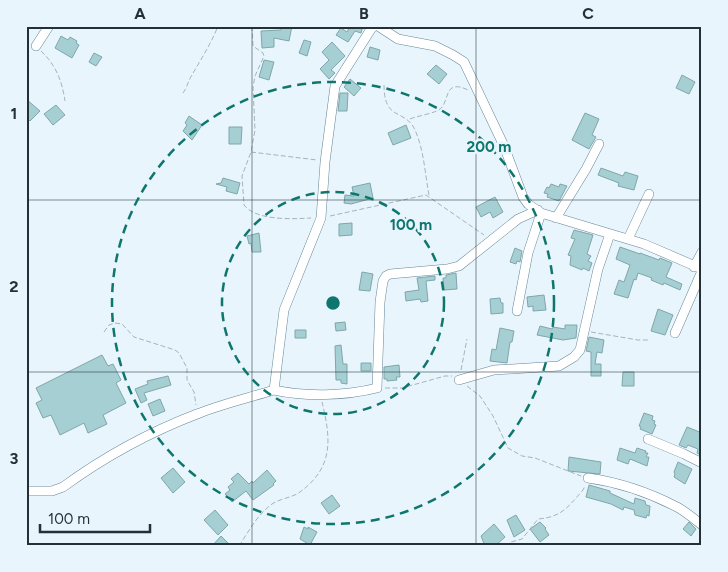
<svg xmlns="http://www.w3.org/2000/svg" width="728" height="572" font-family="Figtree,sans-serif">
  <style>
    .building { fill: #a6cfd3; stroke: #7fa6ab }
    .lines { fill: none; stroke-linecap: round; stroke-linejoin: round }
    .street-casing { stroke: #678596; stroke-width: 10 }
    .path { stroke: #a6b3ba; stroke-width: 1; stroke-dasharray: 5 2.5; stroke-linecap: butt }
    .street { stroke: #fff; stroke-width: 9 }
    .grid { fill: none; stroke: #233037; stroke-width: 1; stroke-opacity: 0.55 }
    .ring { fill: none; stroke: #0f766e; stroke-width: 2.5; stroke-dasharray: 9 6 }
    .centre { fill: #0f766e; stroke: #e8f5fd; stroke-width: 2.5 }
    .ring-label { font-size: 15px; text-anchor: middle; font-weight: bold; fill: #0f766e; stroke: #e8f5fd; stroke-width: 5; stroke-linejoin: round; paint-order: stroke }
    .neatline { fill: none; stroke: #233037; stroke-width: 2 }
    .grid-label { font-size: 16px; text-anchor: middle; font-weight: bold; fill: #233037 }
  </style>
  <rect width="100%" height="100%" fill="#e8f5fd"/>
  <path class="building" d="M 282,26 L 292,26 L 289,41 L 274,38 L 274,47 L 262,48 L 261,31 L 281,30 Z
    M 346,26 L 363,26 L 361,33 L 355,31 L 348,42 L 336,35 L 341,28 L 347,32 L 349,28 Z
    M 61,36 L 68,40 L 70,37 L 77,41 L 76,43 L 79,45 L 72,58 L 55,48 Z
    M 304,40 L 311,42 L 307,56 L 299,53 Z
    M 332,42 L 345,56 L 331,70 L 335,73 L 329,79 L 320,69 L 329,60 L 322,52 Z
    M 370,47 L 380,50 L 378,60 L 367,57 Z
    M 94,53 L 102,57 L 96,66 L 89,62 Z
    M 264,60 L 274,62 L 269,80 L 259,77 Z
    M 436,65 L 447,74 L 439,84 L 427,74 Z
    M 682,75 L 695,82 L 689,94 L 676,88 Z
    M 350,79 L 361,88 L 354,96 L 344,87 Z
    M 340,93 L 348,93 L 347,111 L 338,111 Z
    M 26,99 L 40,111 L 30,121 L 26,117 Z
    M 56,105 L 65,115 L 53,125 L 44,114 Z
    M 585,113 L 599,119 L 592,135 L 596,137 L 589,149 L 572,140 Z
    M 189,116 L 202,125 L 192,140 L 183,131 L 187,125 L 185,123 Z
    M 406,125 L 411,138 L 393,145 L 388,133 Z
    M 229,127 L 242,127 L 241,144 L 229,144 Z
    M 601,168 L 623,176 L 625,172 L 638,176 L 634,190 L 618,186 L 619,183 L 598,175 Z
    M 223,178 L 240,183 L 237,194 L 226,191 L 227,187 L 216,184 L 221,183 Z
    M 370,183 L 373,198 L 351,204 L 344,203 L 345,195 L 354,196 L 352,187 Z
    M 551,184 L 559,187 L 560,184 L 567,186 L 559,201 L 547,197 L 548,194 L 544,193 L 547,187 L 549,188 Z
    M 495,197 L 503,212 L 493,218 L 490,212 L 481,217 L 476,207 Z
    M 352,223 L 352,235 L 339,236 L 339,224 Z
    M 574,230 L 593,235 L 587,254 L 591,256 L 588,261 L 592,263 L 589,271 L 583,268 L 582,270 L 570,265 L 571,256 L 568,255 L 575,239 L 571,238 Z
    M 259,233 L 261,252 L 252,252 L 251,243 L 249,244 L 247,236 Z
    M 620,247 L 640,254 L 640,253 L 659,260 L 660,258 L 672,263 L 666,277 L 682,284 L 680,290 L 664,283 L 663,285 L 651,280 L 652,278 L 638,273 L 636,280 L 634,279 L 628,298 L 614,294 L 619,280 L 624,282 L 630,265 L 616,259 Z
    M 515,248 L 522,251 L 520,262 L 517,261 L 516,264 L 510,262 Z
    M 362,272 L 373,274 L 370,291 L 359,290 Z
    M 456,273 L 457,289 L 444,290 L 443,278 L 446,278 L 446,275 Z
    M 435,276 L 435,280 L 426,281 L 428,301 L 421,302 L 420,299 L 406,301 L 405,292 L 419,290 L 417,278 Z
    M 544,295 L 546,310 L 533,311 L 533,306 L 528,307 L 527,297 Z
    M 500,298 L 501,303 L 503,303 L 503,313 L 491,314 L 490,299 Z
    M 658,309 L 673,315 L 665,335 L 651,331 Z
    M 345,322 L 346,330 L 336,331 L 335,323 Z
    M 565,325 L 577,325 L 576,338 L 563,340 L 537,335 L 540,326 L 552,329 L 553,327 L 565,329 Z
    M 500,328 L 514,331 L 512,342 L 510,342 L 507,363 L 490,361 L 492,349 L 496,350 Z
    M 295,330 L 306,330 L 306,338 L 295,338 Z
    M 589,337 L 604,340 L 602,353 L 597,352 L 595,364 L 601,364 L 601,376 L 591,376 L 591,352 L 586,351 Z
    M 341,345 L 343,364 L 347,364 L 347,384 L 341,383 L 341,380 L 336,380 L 335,346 Z
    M 102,355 L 108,366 L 113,364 L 121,380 L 116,383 L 126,403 L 103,415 L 107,424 L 88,433 L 84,423 L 60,435 L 51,415 L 43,418 L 36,403 L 42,400 L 36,388 Z
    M 361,363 L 371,363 L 371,371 L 361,371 Z
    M 399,365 L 400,377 L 396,377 L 397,380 L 387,381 L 387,379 L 384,379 L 384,367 Z
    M 623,372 L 634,372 L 634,386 L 622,386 Z
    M 168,376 L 171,385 L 144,393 L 147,400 L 141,403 L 135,389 L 148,384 L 147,381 Z
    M 160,399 L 165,411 L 153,416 L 148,404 Z
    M 644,413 L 653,416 L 652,420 L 655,421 L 654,424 L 656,425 L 652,434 L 640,429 L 641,427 L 639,426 Z
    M 687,427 L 702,433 L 702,456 L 697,453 L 698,449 L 688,445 L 686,448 L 679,445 Z
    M 620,448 L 635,453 L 637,448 L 646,451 L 645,453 L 648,453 L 646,457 L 649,457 L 647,466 L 630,459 L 628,464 L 617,460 Z
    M 569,457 L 601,462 L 600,474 L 568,471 Z
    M 678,462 L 692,469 L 685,484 L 674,477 L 675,474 L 674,472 Z
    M 173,468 L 185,482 L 173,493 L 161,478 Z
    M 267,470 L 276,481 L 273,484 L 274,485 L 253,500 L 246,491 L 232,502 L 225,494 L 230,490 L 228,487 L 234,482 L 231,479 L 238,473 L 249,484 L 252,481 L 253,483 Z
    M 589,485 L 610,491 L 610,493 L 634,504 L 635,498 L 645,501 L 646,505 L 650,506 L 649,516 L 647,515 L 646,518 L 635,515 L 634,510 L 624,507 L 623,510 L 611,504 L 586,497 Z
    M 332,495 L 340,506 L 329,514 L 321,503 Z
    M 215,510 L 228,525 L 218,535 L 204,520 Z
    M 516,515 L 525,530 L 514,537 L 507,520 Z
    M 540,522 L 546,528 L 545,529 L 549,535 L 540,542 L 530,529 Z
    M 689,522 L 696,529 L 691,536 L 683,529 Z
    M 494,524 L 505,537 L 495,546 L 485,546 L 481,536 Z
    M 304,527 L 308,529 L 308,527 L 317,532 L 310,545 L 300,539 Z
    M 221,536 L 231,546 L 212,546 Z"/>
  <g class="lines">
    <defs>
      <path id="street" d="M 378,26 L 398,39 L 435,46 L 453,55 L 464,62 L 504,146 L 523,197 L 528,204 L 541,213 L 644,244 L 702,269
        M 36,46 L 49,26
        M 556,218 L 586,169 L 599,144
        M 628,239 L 649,194
        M 694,267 L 702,252
        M 517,311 L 528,253 L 541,213
        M 675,333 L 702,271
        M 459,380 L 494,370 L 559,366 L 574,357 L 580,350 L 598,269 L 610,234
        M 274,390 L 284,310 L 321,218 L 325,162 L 335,86 L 371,29 L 374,26
        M 648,439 L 684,454 L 702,463
        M 588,478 C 617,482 650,493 677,507 C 685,511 694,519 702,525
        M 26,491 L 52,491 L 63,487 C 104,457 150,432 197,414 C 222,404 248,398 274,390 C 306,397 345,396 377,388 L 380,302 L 383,281 L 386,276 L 390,274 L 447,269 L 459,266 L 518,219 L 538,210"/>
    </defs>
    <use href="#street" class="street-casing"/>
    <path class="path" d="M 252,26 L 253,46 L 263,53 L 264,56 L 255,76 L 253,87 L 255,130 L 251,152 L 242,176 L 244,205 C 256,221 293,219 311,218
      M 41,51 C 56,65 62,81 65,101
      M 384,85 C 384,122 405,108 415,130 C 424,150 425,174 429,195
      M 183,93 C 187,88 188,81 192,75 C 201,59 211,44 218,26
      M 410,119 C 417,116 436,113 440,109 C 450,102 443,78 468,90
      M 251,152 L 317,160
      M 330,216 L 426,195 L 484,235
      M 104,332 L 109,325 L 115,323 L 122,324 L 134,337 L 175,350 L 179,353 L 187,368 L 187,380 L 194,392 L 196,405
      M 591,332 L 638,340 L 649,340
      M 461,370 L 467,339
      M 467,386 L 480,396 L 493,416 L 508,448 L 522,456 L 535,458 L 581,476
      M 385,388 L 402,388 L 445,376 L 452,376
      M 239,546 C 249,531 257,515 272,504 C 281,498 292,498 300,492 C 334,467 331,439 322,402
      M 505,546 L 511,542 L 522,539 L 538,519 C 562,517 568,507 583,490 L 585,486"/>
    <use href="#street" class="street"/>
  </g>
  <path class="grid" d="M 252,26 L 252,546M 476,26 L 476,546M 26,200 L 702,200M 26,372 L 702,372"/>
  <g class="ring">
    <circle cx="333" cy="303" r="111"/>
    <circle cx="333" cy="303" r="221"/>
  </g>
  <circle cx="333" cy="303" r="8" class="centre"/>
  <g class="ring-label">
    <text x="489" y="152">200 m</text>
    <text x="411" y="230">100 m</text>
  </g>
  <rect width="728" height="572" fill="none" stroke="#e8f5fd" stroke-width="55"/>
  <path d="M40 524v8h110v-8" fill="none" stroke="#233037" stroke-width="2.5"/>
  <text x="48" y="524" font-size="15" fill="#233037" stroke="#e8f5fd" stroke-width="4" paint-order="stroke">100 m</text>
  <rect x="28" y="28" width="672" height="516" class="neatline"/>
  <g class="grid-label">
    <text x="140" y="19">A</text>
    <text x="364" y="19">B</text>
    <text x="588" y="19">C</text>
    <text x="14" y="119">1</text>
    <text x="14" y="292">2</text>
    <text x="14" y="464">3</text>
  </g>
</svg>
